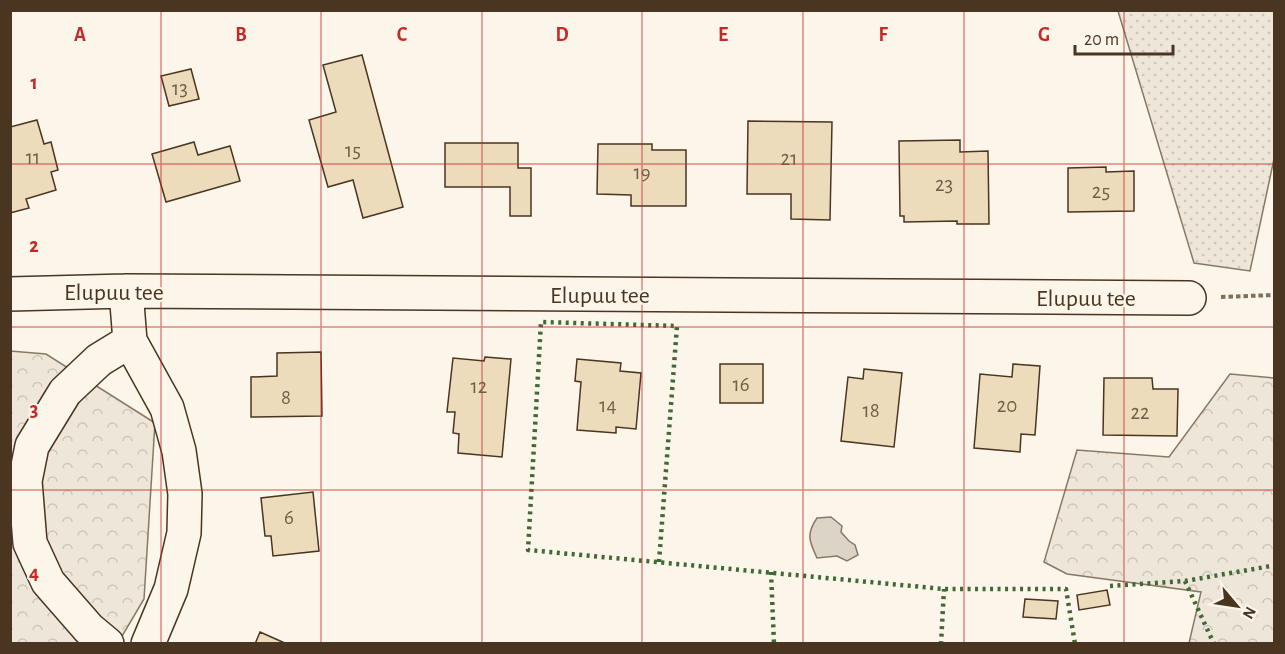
<svg xmlns="http://www.w3.org/2000/svg" width="1285" height="654" font-family="'Alegreya Sans',sans-serif">
  <style>
    .grass { fill: url(#grass-dots); stroke: #887966; stroke-width: 1.5 }
    .forest { fill: url(#forest-crowns); stroke: #887966; stroke-width: 1.5 }
    .water { fill: #dcd4c6; stroke: #887966; stroke-width: 1.5 }
    .building { fill: #ecdcbc; stroke: #4a3520; stroke-width: 1.5 }
    .lines { fill: none; stroke-linecap: round; stroke-linejoin: round }
    .minor-casing { stroke: #4a3520; stroke-width: 36 }
    .path { stroke: #7f6f5c; stroke-width: 4; stroke-dasharray: 4.5 3; stroke-linecap: butt }
    .minor { stroke: #fbf6e9; stroke-width: 33 }
    .hedge { stroke: #436837; stroke-width: 4.5; stroke-dasharray: 3 4.5; stroke-linecap: butt }
    .grid { fill: none; stroke: #c62828; stroke-width: 1.5; stroke-opacity: 0.55 }
    .labels { text-anchor: middle; stroke-width: 4.5; stroke-linejoin: round; paint-order: stroke }
    .number-label { font-size: 21px; fill: #725f47 }
    .street-label { font-size: 24px; fill: #4a3520; stroke: #fbf6e9 }
    .grid-label { font-size: 20px; text-anchor: middle; font-weight: bold; fill: #c62828; stroke: #fbf6e9; stroke-width: 4.5; stroke-linejoin: round; paint-order: stroke }
  </style>
  <defs>
    <pattern id="grass-dots" width="8" height="8" patternUnits="userSpaceOnUse" patternTransform="scale(1.5)"><rect width="8" height="8" fill="#ede6d9"/><path d="M2 2h.1M6 6h.1" fill="none" stroke="#cdc6ba" stroke-width="1.8" stroke-linecap="round"/></pattern>
    <pattern id="forest-crowns" width="20" height="18" patternUnits="userSpaceOnUse" patternTransform="scale(1.5)"><rect width="20" height="18" fill="#ede6d9"/><path d="M2 6a3 3 0 1 1 6 0M12 15a3 3 0 1 1 6 0" fill="none" stroke="#cdc6ba"/></pattern>
  </defs>
  <rect width="100%" height="100%" fill="#fbf6e9"/>
  <path class="grass" d="M 1118,11 L 1274,11 L 1274,159 L 1250,271 L 1194,263 Z"/>
  <path class="forest" d="M 10,351 L 46,354 L 155,423 L 144,599 L 118,643 L 11,643 Z
    M 1230,374 L 1274,378 L 1274,643 L 1189,643 L 1201,592 L 1067,574 L 1044,562 L 1077,450 L 1169,457 Z"/>
  <path class="water" d="M 831,517 L 842,526 L 841,532 L 849,541 L 855,545 L 858,555 L 847,561 L 837,556 L 817,558 C 809,541 806,534 817,518 Z"/>
  <path class="building" d="M 362,55 L 403,207 L 363,218 L 353,180 L 328,187 L 309,120 L 336,112 L 323,65 Z
    M 191,69 L 199,99 L 169,106 L 161,76 Z
    M 37,120 L 44,144 L 51,142 L 58,170 L 51,172 L 56,190 L 26,199 L 29,208 L 10,213 L 10,127 Z
    M 748,121 L 832,122 L 830,220 L 791,219 L 791,194 L 747,194 Z
    M 960,140 L 960,152 L 988,151 L 989,224 L 957,224 L 957,221 L 904,222 L 904,216 L 900,216 L 899,141 Z
    M 194,142 L 198,155 L 230,146 L 240,181 L 166,202 L 152,154 Z
    M 445,143 L 518,143 L 518,168 L 531,168 L 531,216 L 510,216 L 510,187 L 445,187 Z
    M 598,144 L 652,144 L 652,150 L 686,150 L 686,206 L 631,206 L 631,195 L 597,194 Z
    M 1106,167 L 1106,172 L 1134,171 L 1134,211 L 1068,212 L 1068,168 Z
    M 321,352 L 322,416 L 251,417 L 251,377 L 277,376 L 277,353 Z
    M 485,357 L 511,359 L 502,457 L 458,453 L 459,434 L 453,433 L 455,412 L 447,412 L 453,358 L 484,361 Z
    M 577,359 L 621,363 L 620,371 L 641,373 L 636,429 L 616,427 L 616,433 L 577,430 L 581,382 L 575,381 Z
    M 720,364 L 763,364 L 763,403 L 720,403 Z
    M 1013,364 L 1040,366 L 1035,435 L 1021,434 L 1020,452 L 974,448 L 980,374 L 1012,377 Z
    M 864,369 L 902,373 L 894,447 L 841,441 L 848,377 L 863,379 Z
    M 1104,378 L 1152,378 L 1153,389 L 1178,389 L 1177,436 L 1103,435 Z
    M 313,492 L 319,551 L 273,556 L 271,536 L 265,536 L 261,498 Z
    M 1107,590 L 1110,605 L 1079,610 L 1077,595 Z
    M 1025,599 L 1058,601 L 1056,619 L 1023,617 Z
    M 260,632 L 287,644 L 255,644 Z"/>
  <g class="lines">
    <defs>
      <path id="minor" d="M 126,291 L 130,341 L 167,408 L 179,451 L 185,494 L 184,533 L 171,589 L 148,644
        M 10,294 L 126,291 L 1189,298
        M 107,644 L 89,629 L 48,582 L 30,543 L 25,481 L 32,446 L 65,392 L 99,360 L 130,341"/>
    </defs>
    <use href="#minor" class="minor-casing"/>
    <path class="path" d="M 1221,297 L 1274,295"/>
    <use href="#minor" class="minor"/>
    <path class="hedge" d="M 659,562 L 677,326 L 541,322 L 528,550 L 944,589 L 1066,589 L 1075,644
      M 771,572 L 774,644
      M 1185,581 L 1214,644
      M 1110,586 L 1185,581 L 1271,566
      M 941,644 L 944,589"/>
  </g>
  <path class="grid" d="M 161,10 L 161,644M 321,10 L 321,644M 482,10 L 482,644M 642,10 L 642,644M 803,10 L 803,644M 964,10 L 964,644M 1124,10 L 1124,644M 10,164 L 1274,164M 10,327 L 1274,327M 10,490 L 1274,490"/>
  <g class="labels">
    <g class="number-label">
      <text x="180" y="95">13</text>
      <text x="353" y="157">15</text>
      <text x="33" y="164">11</text>
      <text x="789" y="165">21</text>
      <text x="642" y="179">19</text>
      <text x="944" y="191">23</text>
      <text x="1101" y="198">25</text>
      <text x="741" y="391">16</text>
      <text x="479" y="393">12</text>
      <text x="286" y="404">8</text>
      <text x="608" y="412">14</text>
      <text x="1007" y="412">20</text>
      <text x="871" y="417">18</text>
      <text x="1140" y="419">22</text>
      <text x="289" y="524">6</text>
    </g>
    <g class="street-label">
      <text x="114" y="300">Elupuu tee</text>
      <text x="600" y="303">Elupuu tee</text>
      <text x="1086" y="306">Elupuu tee</text>
    </g>
  </g>
  <g class="grid-label">
    <text x="80" y="41">A</text>
    <text x="241" y="41">B</text>
    <text x="402" y="41">C</text>
    <text x="562" y="41">D</text>
    <text x="723" y="41">E</text>
    <text x="883" y="41">F</text>
    <text x="1044" y="41">G</text>
    <text x="34" y="89">1</text>
    <text x="34" y="252">2</text>
    <text x="34" y="416">3</text>
    <text x="34" y="579">4</text>
  </g>
  <rect width="1285" height="654" fill="none" stroke="#4a3520" stroke-width="24"/>
  <g transform="translate(1237 606) rotate(119)" stroke="#fbf6e9" stroke-width="4.5" paint-order="stroke">
  <path d="M0-4.5L10 22L0 15L-10 22Z" fill="#4a3520"/>
  <text y="-9" font-size="16" font-weight="bold" text-anchor="middle" fill="#4a3520">N</text>
  </g>
  <path d="M1075 45v9h98v-9" fill="none" stroke="#4a3520" stroke-width="3"/>
  <text x="1084" y="45" font-size="18" fill="#4a3520" stroke="#fbf6e9" stroke-width="4.5" paint-order="stroke">20 m</text>
</svg>
